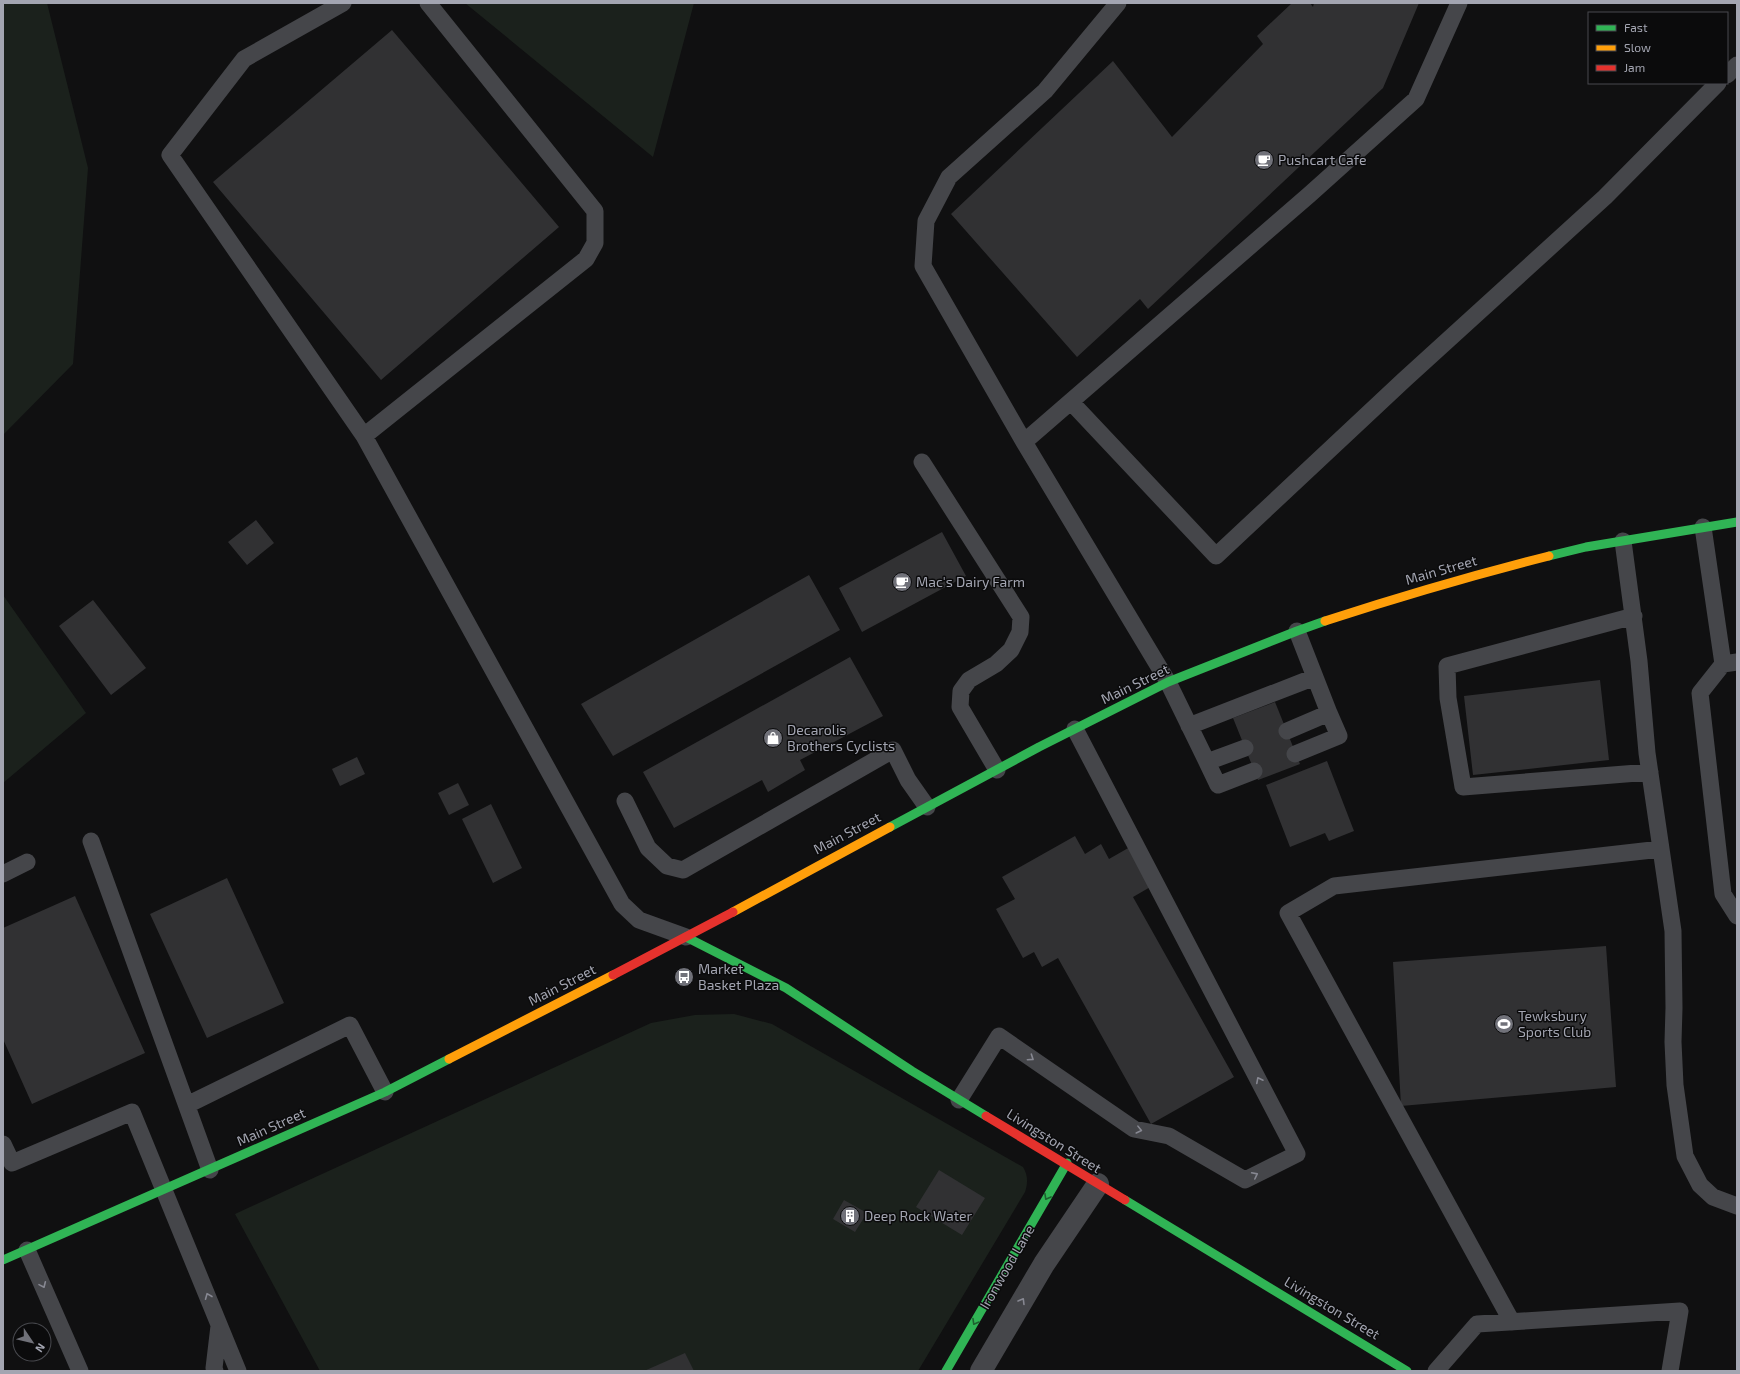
<svg xmlns="http://www.w3.org/2000/svg" width="1740" height="1374" font-family="'Exo 2',sans-serif">
  <style>
    .green { fill: #1b211c }
    .building { fill: #313133 }
    .lines { fill: none; stroke-linecap: round; stroke-linejoin: round }
    .lane { stroke: #45464a; stroke-width: 17 }
    .street { stroke: #45464a; stroke-width: 22 }
    .fast { stroke: #30b455; stroke-width: 9 }
    .slow { stroke: #ff9f0a; stroke-width: 9 }
    .jam { stroke: #e5322d; stroke-width: 9 }
    .oneway { stroke: #878892 }
    .oneway2 { stroke: #1e6030 }
    .labels { text-anchor: middle; stroke-width: 3; stroke-linejoin: round; paint-order: stroke }
    .poi-label { font-size: 14px; fill: #a3a5b1; stroke: #0b0b0c; text-anchor: start }
    .street-label { font-size: 14px; fill: #a3a5b1; stroke: #0b0b0c }
  </style>
  <rect width="100%" height="100%" fill="#101011"/>
  <path class="green" d="M 3,3 L 47,3 L 88,168 L 73,364 L 3,435 Z
    M 465,3 L 694,3 L 653,157 Z
    M 3,595 L 86,713 L 3,783 Z
    M 734,1014 L 772,1024 L 1023,1167 C 1028,1175 1028,1183 1025,1192 L 918,1371 L 320,1371 L 235,1214 L 651,1023 L 695,1015 Z"/>
  <path class="building" d="M 1292,3 L 1310,3 L 1313,7 L 1314,3 L 1419,3 L 1383,88 L 1148,309 L 1140,299 L 1077,357 L 951,214 L 1113,61 L 1172,137 L 1263,44 L 1257,36 Z
    M 392,30 L 559,227 L 381,380 L 213,182 Z
    M 256,520 L 274,543 L 247,565 L 228,542 Z
    M 942,532 L 966,576 L 862,632 L 839,588 Z
    M 809,575 L 840,630 L 613,756 L 581,704 Z
    M 93,600 L 146,668 L 111,695 L 59,626 Z
    M 850,657 L 883,716 L 800,760 L 805,770 L 768,792 L 762,780 L 674,828 L 643,772 Z
    M 1600,680 L 1609,760 L 1473,775 L 1464,696 Z
    M 1275,702 L 1300,764 L 1258,780 L 1233,718 Z
    M 357,757 L 365,774 L 340,786 L 332,769 Z
    M 1327,761 L 1354,831 L 1329,841 L 1325,833 L 1290,847 L 1266,785 Z
    M 458,783 L 469,805 L 449,815 L 438,793 Z
    M 491,804 L 522,868 L 493,883 L 462,819 Z
    M 1075,836 L 1085,854 L 1101,844 L 1109,859 L 1130,847 L 1152,886 L 1133,897 L 1234,1077 L 1151,1124 L 1058,958 L 1042,967 L 1034,952 L 1023,958 L 996,909 L 1015,899 L 1002,877 Z
    M 227,878 L 284,1003 L 207,1038 L 150,914 Z
    M 75,896 L 145,1053 L 32,1104 L 3,1039 L 3,928 Z
    M 1606,946 L 1616,1087 L 1401,1106 L 1393,962 Z
    M 939,1170 L 985,1198 L 962,1235 L 916,1207 Z
    M 844,1200 L 867,1213 L 855,1232 L 833,1219 Z
    M 685,1353 L 694,1371 L 644,1371 Z"/>
  <g class="lines">
    <path class="lane" d="M 343,3 L 244,59 L 170,155 L 364,436 L 622,904 L 639,920 L 686,937
      M 1118,3 L 1045,91 L 949,177 L 926,221 L 923,266 L 1024,442 L 1168,682 L 1207,762 L 1245,748
      M 1727,75 L 1737,65
      M 1071,402 L 1216,556 L 1404,380 L 1605,197 L 1718,83
      M 364,436 L 586,259 L 595,243 L 595,211 L 428,3
      M 1024,442 L 1309,195 L 1416,99 L 1459,3
      M 922,462 L 1021,617 L 1020,632 L 1011,650 L 996,664 L 969,680 L 961,691 L 960,707 L 997,770
      M 1703,527 L 1723,664
      M 1623,541 L 1639,661 L 1647,753 L 1673,931 L 1674,1008 L 1673,1042 L 1675,1085 L 1685,1156 L 1700,1185 L 1713,1197 L 1737,1206
      M 1634,616 L 1447,666 L 1448,698 L 1463,787 L 1650,772
      M 1737,662 L 1723,664 L 1700,693 L 1723,894 L 1737,916
      M 1189,726 L 1315,677
      M 1287,731 L 1329,713 L 1297,631
      M 1295,754 L 1339,736 L 1329,713
      M 1207,762 L 1218,785 L 1254,771
      M 625,801 L 648,848 L 667,866 L 683,870 L 893,750 L 908,780 L 927,807
      M 91,841 L 210,1170
      M 3,874 L 27,862
      M 959,1100 L 999,1036 L 1134,1129 L 1169,1136 L 1245,1180 L 1297,1154 L 1075,729
      M 187,1105 L 350,1025 L 385,1092
      M 3,1144 L 12,1163 L 132,1112 L 238,1371
      M 27,1250 L 80,1371
      M 1512,1322 L 1288,913 L 1334,886 L 1661,849
      M 215,1371 L 214,1368 L 219,1326
      M 1436,1371 L 1477,1324 L 1680,1311 L 1670,1371"/>
    <path class="street" d="M 981,1371 L 1044,1264 L 1098,1184"/>
    <path class="fast" d="M 1549,556 L 1586,547 L 1737,522
      M 890,827 L 1039,747 L 1168,682 L 1297,631 L 1325,621
      M 686,937 L 786,988 L 912,1071 L 986,1116
      M 1125,1200 L 1407,1371
      M 3,1260 L 385,1092 L 449,1059
      M 946,1371 L 1067,1163"/>
    <path class="slow" d="M 1325,621 C 1399,597 1474,575 1549,556
      M 733,912 L 890,827
      M 449,1059 L 613,975"/>
    <path class="jam" d="M 613,975 L 733,912
      M 986,1116 L 1125,1200"/>
  </g>
  <defs><path id="oneway-chevron" d="M-2-3.5L2.5 0L-2 3.5" fill="none" stroke-width="1.6" stroke-linecap="round" stroke-linejoin="round"/></defs>
  <g class="oneway">
    <use href="#oneway-chevron" transform="translate(1031 1058) rotate(34)"/>
    <use href="#oneway-chevron" transform="translate(1259 1080) rotate(-117)"/>
    <use href="#oneway-chevron" transform="translate(1139 1130) rotate(14)"/>
    <use href="#oneway-chevron" transform="translate(1255 1175) rotate(-27)"/>
    <use href="#oneway-chevron" transform="translate(43 1285) rotate(66)"/>
    <use href="#oneway-chevron" transform="translate(208 1296) rotate(-112)"/>
    <use href="#oneway-chevron" transform="translate(1022 1301) rotate(-59)"/>
  </g>
  <g class="oneway2">
    <use href="#oneway-chevron" transform="translate(1047 1197) rotate(119)"/>
    <use href="#oneway-chevron" transform="translate(975 1322) rotate(120)"/>
  </g>
  <defs>
    <symbol id="cafe-disc" viewBox="-11 -11 22 22"><circle r="9.5" fill="#707179" stroke="#0b0b0c"/><path d="M-5.5-4.5H6V0H3Q3 3.5 0 3.5H-2.5Q-5.5 3.5-5.5 0ZM3-3.2v2h1.7v-2ZM-6 4.5H4V6H-6Z" fill="#fff"/></symbol>
    <symbol id="shop-disc" viewBox="-11 -11 22 22"><circle r="9.5" fill="#707179" stroke="#0b0b0c"/><path d="M-5-2.5h2.3a2.7 3.5 0 0 1 5.4 0H5L5.5 6h-11ZM-1.5-2.5h3a1.5 2.3 0 0 0-3 0Z" fill="#fff"/></symbol>
    <symbol id="bus-disc" viewBox="-11 -11 22 22"><circle r="9.5" fill="#707179" stroke="#0b0b0c"/><path d="M-5-6H5V4H4V6H2V4H-2V6H-4V4H-5ZM-3.5-4V0h7V-4ZM-3.5 1.2v1.5H-2V1.2ZM2 1.2v1.5H3.5V1.2Z" fill="#fff"/></symbol>
    <symbol id="stadium-disc" viewBox="-11 -11 22 22"><circle r="9.5" fill="#707179" stroke="#0b0b0c"/><path d="M0-5a6.5 5 0 1 0 0 10a6.5 5 0 1 0 0-10ZM-3.5-1.8h7v3.6h-7Z" fill="#fff"/></symbol>
    <symbol id="building-disc" viewBox="-11 -11 22 22"><circle r="9.5" fill="#707179" stroke="#0b0b0c"/><path d="M-4-6H4V6H1V3H-1V6H-4ZM-2.5-4.3h1.7v1.8h-1.7ZM.8-4.3h1.7v1.8H.8ZM-2.5-1h1.7V.8h-1.7ZM.8-1h1.7V.8H.8Z" fill="#fff"/></symbol>
  </defs>
  <g fill-rule="evenodd">
    <use href="#cafe-disc" x="1253" y="149" width="22" height="22"/>
    <use href="#cafe-disc" x="891" y="571" width="22" height="22"/>
    <use href="#shop-disc" x="762" y="727" width="22" height="22"/>
    <use href="#bus-disc" x="673" y="966" width="22" height="22"/>
    <use href="#stadium-disc" x="1493" y="1013" width="22" height="22"/>
    <use href="#building-disc" x="839" y="1205" width="22" height="22"/>
  </g>
  <g class="labels">
    <g class="poi-label">
      <text x="1278" y="165">Pushcart Cafe</text>
      <text x="916" y="587">Mac's Dairy Farm</text>
      <text x="787" y="735">Decarolis<tspan x="787" dy="16">Brothers Cyclists</tspan></text>
      <text x="698" y="974">Market<tspan x="698" dy="16">Basket Plaza</tspan></text>
      <text x="1518" y="1021">Tewksbury<tspan x="1518" dy="16">Sports Club</tspan></text>
      <text x="864" y="1221">Deep Rock Water</text>
    </g>
    <g class="street-label">
      <text transform="translate(1441 570) rotate(-16)" y="5">Main Street</text>
      <text transform="translate(1135 684) rotate(-26)" y="5">Main Street</text>
      <text transform="translate(847 833) rotate(-28)" y="5">Main Street</text>
      <text transform="translate(562 985) rotate(-27)" y="5">Main Street</text>
      <text transform="translate(271 1127) rotate(-24)" y="5">Main Street</text>
      <text transform="translate(1054 1141) rotate(32)" y="5">Livingston Street</text>
      <text transform="translate(1007 1267) rotate(-60)" y="5">Ironwood Lane</text>
      <text transform="translate(1332 1308) rotate(31)" y="5">Livingston Street</text>
    </g>
  </g>
  <rect width="1740" height="1374" fill="none" stroke="#a3a5b1" stroke-width="8"/>
  <rect x="1588" y="12" width="140" height="72" fill="#0b0b0c" stroke="#48494e"/>
  <rect x="1596" y="25" width="20" height="6" fill="#30b455" stroke="#48494e"/>
  <text x="1624" y="32" font-size="12" fill="#a3a5b1">Fast</text>
  <rect x="1596" y="45" width="20" height="6" fill="#ff9f0a" stroke="#48494e"/>
  <text x="1624" y="52" font-size="12" fill="#a3a5b1">Slow</text>
  <rect x="1596" y="65" width="20" height="6" fill="#e5322d" stroke="#48494e"/>
  <text x="1624" y="72" font-size="12" fill="#a3a5b1">Jam</text>
  <g transform="translate(32 1342) rotate(125)"><circle r="19" fill="#0b0b0c" stroke="#48494e"/>
  <path d="M0-3L7 15L0 10L-7 15Z" fill="#707179"/>
  <text y="-6" font-size="11" font-weight="bold" text-anchor="middle" fill="#a3a5b1">N</text>
  </g>
</svg>
